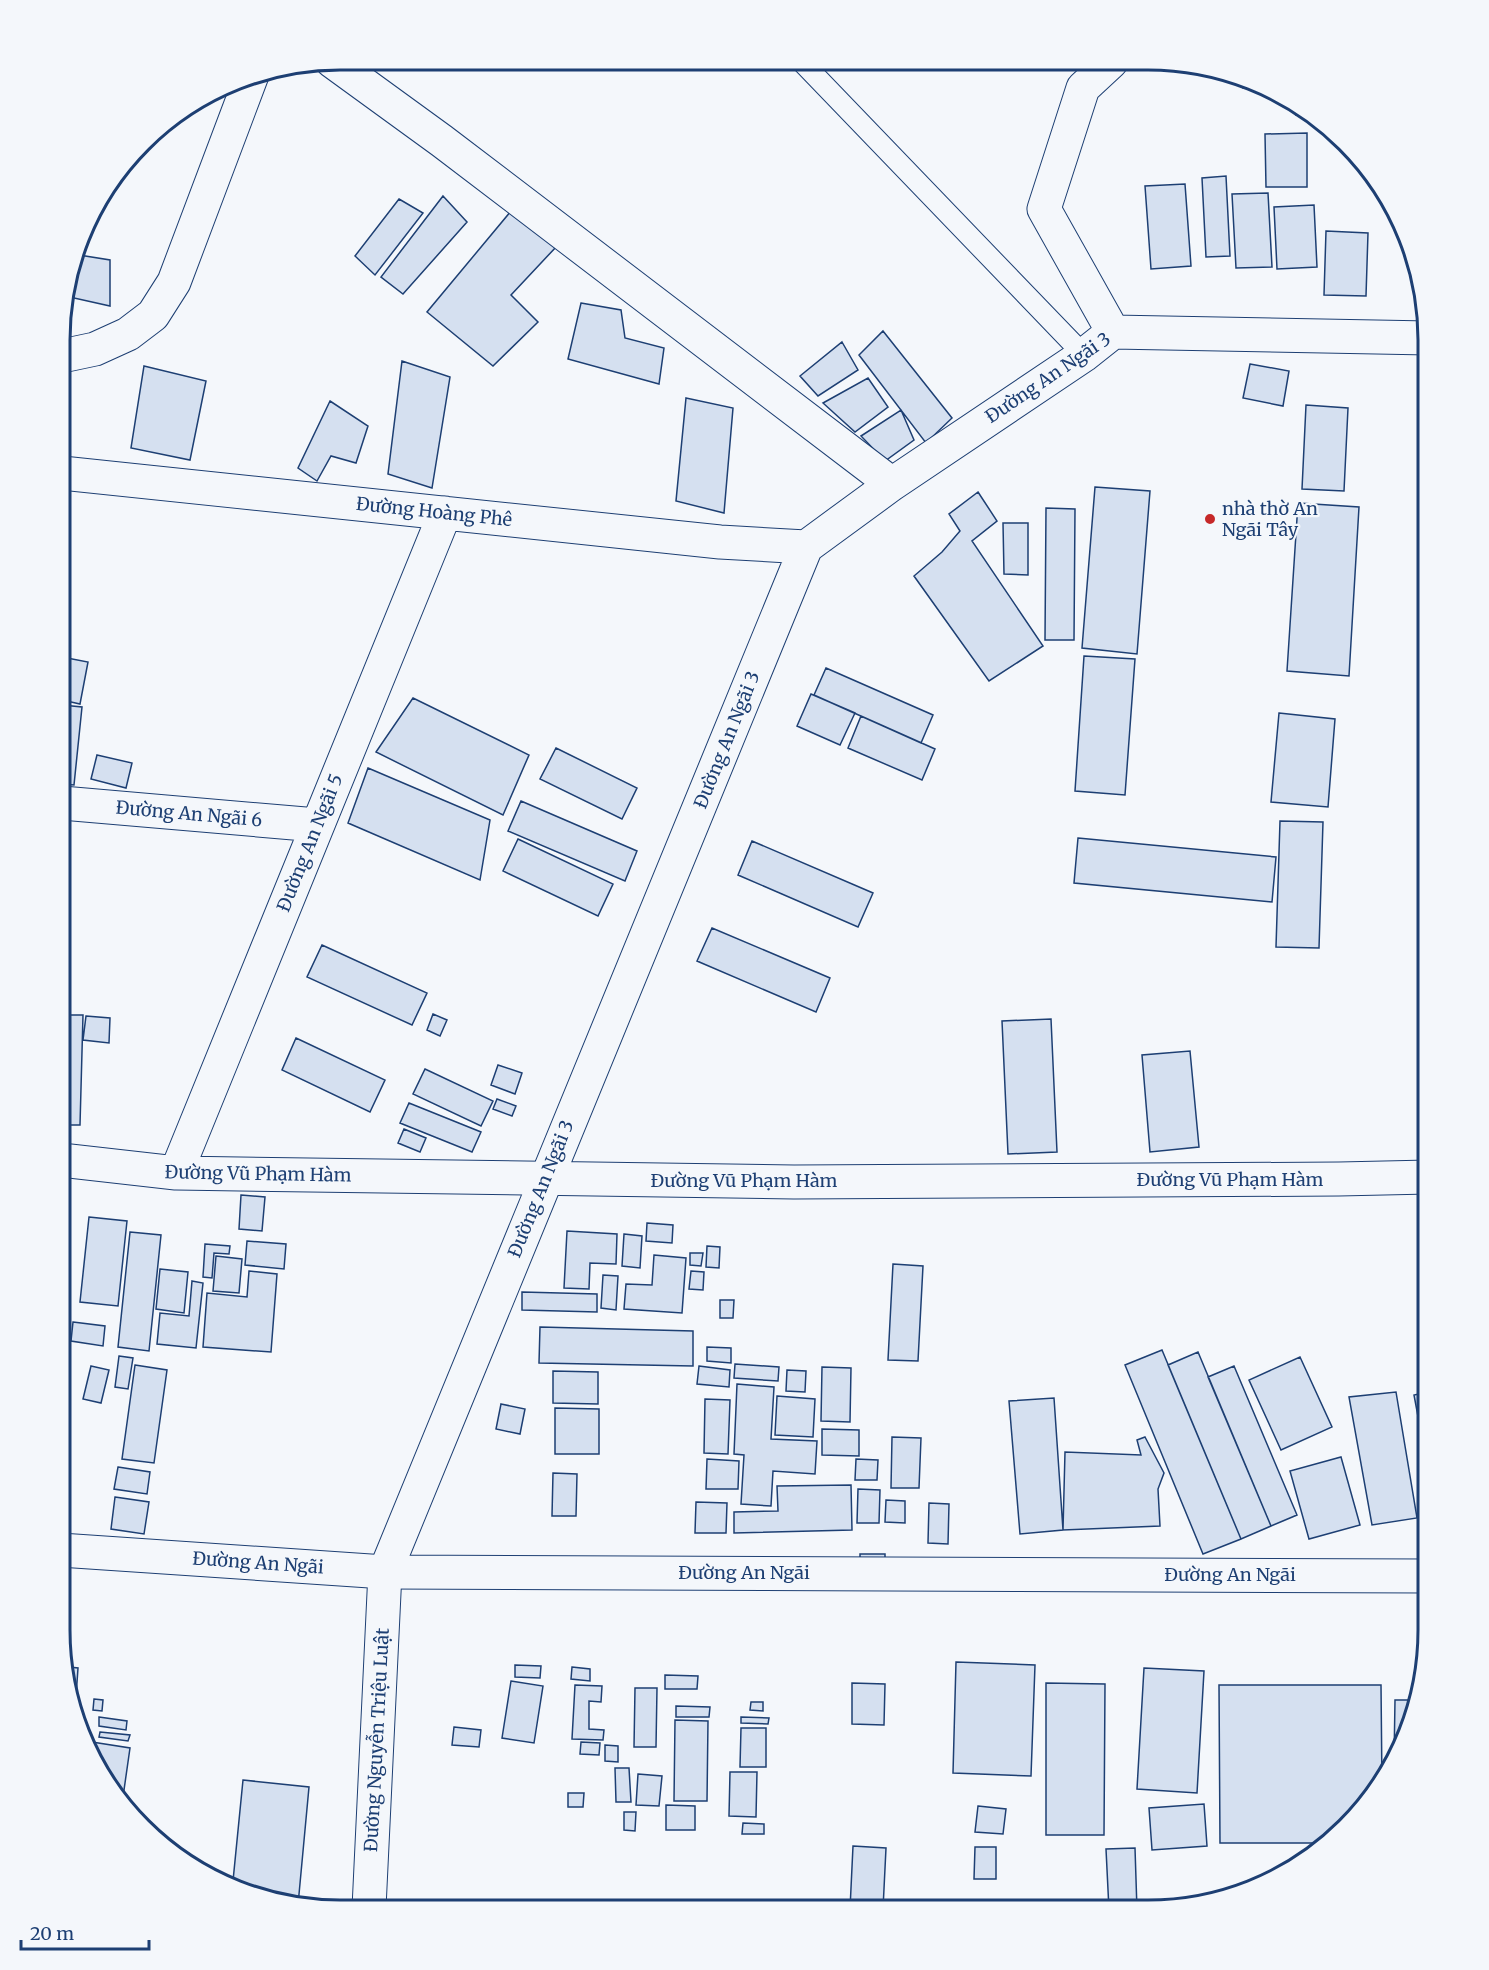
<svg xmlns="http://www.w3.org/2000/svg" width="1489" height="1970" font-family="Merriweather,serif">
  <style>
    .building { fill: #d5e0f0; stroke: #1d3f73; stroke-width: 1.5 }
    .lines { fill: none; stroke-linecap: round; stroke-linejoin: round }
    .lane-casing { stroke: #1d3f73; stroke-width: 22 }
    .street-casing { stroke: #1d3f73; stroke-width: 35 }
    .secondary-casing { stroke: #1d3f73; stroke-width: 35 }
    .lane { stroke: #f4f7fb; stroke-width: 20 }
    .street { stroke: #f4f7fb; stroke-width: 33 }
    .secondary { stroke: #f4f7fb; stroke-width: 33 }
    .poi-dot { fill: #c62828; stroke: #f4f7fb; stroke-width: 2 }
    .labels { text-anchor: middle; stroke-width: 4.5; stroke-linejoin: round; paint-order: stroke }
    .street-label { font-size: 18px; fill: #1d3f73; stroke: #f4f7fb }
    .poi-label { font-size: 18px; fill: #1d3f73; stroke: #f4f7fb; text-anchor: start }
    .rim { fill: none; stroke: #1d3f73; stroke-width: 3 }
  </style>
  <rect width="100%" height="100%" fill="#f4f7fb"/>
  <path class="building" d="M 1237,76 L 1256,81 L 1243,88 Z
    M 1289,100 L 1307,111 L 1296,115 Z
    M 1307,133 L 1307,187 L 1266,187 L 1265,134 Z
    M 1226,176 L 1230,256 L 1206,257 L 1202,178 Z
    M 1185,184 L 1191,266 L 1151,269 L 1145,186 Z
    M 1268,193 L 1272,267 L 1236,268 L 1232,194 Z
    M 443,196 L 467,222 L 403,294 L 381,277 Z
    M 399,199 L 423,213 L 375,275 L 355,256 Z
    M 1314,205 L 1317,267 L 1277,269 L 1274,207 Z
    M 511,211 L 556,247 L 511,295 L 538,322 L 493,366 L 427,312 Z
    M 1326,231 L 1368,233 L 1366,296 L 1324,295 Z
    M 79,255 L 110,260 L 110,306 L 65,296 Z
    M 581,303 L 621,310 L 625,338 L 664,348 L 659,384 L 568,359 Z
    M 883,331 L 952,418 L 926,443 L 859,355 Z
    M 842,342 L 858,370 L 818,396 L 800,376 Z
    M 402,361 L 450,377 L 432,488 L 388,474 Z
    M 1250,364 L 1289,371 L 1283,406 L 1243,398 Z
    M 144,366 L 206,381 L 190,460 L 131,448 Z
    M 868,378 L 888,407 L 855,432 L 823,403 Z
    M 686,398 L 733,408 L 724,513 L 676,501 Z
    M 330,401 L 368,426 L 356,463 L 331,456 L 317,481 L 298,468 Z
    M 1306,405 L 1348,408 L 1344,491 L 1302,489 Z
    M 901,410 L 914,440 L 885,461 L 861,436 Z
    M 1095,487 L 1150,491 L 1137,654 L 1082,648 Z
    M 978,492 L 997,521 L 972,541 L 1043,646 L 989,681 L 914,576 L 942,552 L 960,531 L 949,514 Z
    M 1298,503 L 1359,507 L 1349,676 L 1287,671 Z
    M 1046,508 L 1075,509 L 1074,640 L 1045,640 Z
    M 1003,523 L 1028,523 L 1028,575 L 1004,574 Z
    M 1084,656 L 1135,659 L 1125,795 L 1075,791 Z
    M 62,657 L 88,662 L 80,704 L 62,700 Z
    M 826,668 L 933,715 L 921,743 L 814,695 Z
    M 811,694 L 855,713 L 840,745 L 797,726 Z
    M 413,698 L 529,755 L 503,815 L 376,752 Z
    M 62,705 L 82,707 L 74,785 L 62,784 Z
    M 1279,713 L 1335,719 L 1328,807 L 1271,802 Z
    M 861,716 L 935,749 L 922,780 L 848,748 Z
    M 556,748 L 637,788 L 622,819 L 540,779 Z
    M 97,755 L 132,763 L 126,788 L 91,779 Z
    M 368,768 L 490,820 L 480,880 L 348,823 Z
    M 521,801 L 637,851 L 625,881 L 508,831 Z
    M 1280,821 L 1323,822 L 1319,948 L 1276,947 Z
    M 1078,838 L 1276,857 L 1272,902 L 1074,883 Z
    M 518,839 L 613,884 L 598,916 L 503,871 Z
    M 752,841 L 873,893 L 858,927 L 738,875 Z
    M 712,928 L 830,978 L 816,1012 L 697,961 Z
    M 322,945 L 427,993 L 412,1025 L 307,977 Z
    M 433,1014 L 447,1020 L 440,1036 L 427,1030 Z
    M 61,1015 L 83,1015 L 80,1125 L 61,1125 Z
    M 86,1016 L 110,1018 L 109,1043 L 83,1040 Z
    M 1051,1019 L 1057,1152 L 1008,1154 L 1002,1021 Z
    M 296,1038 L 385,1080 L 370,1112 L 282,1070 Z
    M 1190,1051 L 1199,1147 L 1150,1152 L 1142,1055 Z
    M 498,1065 L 522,1073 L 515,1094 L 491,1085 Z
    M 425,1069 L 493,1101 L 481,1126 L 413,1094 Z
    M 497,1099 L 516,1106 L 512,1116 L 493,1109 Z
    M 409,1103 L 481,1132 L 472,1152 L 400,1123 Z
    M 61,1129 L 70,1130 L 69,1145 L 61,1145 Z
    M 404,1129 L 426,1138 L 420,1152 L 398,1143 Z
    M 241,1195 L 265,1197 L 262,1231 L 239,1229 Z
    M 89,1217 L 127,1221 L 118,1306 L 80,1302 Z
    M 647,1223 L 673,1225 L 672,1243 L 646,1241 Z
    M 567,1231 L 617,1234 L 616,1264 L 590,1263 L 589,1289 L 564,1288 Z
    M 130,1232 L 161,1235 L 149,1351 L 118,1347 Z
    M 624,1234 L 642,1236 L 640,1268 L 622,1266 Z
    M 247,1241 L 286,1244 L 284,1269 L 245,1265 Z
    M 205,1244 L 230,1246 L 229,1254 L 214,1253 L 212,1278 L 203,1277 Z
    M 707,1246 L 720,1247 L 719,1268 L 706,1267 Z
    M 690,1253 L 703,1253 L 701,1266 L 690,1265 Z
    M 654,1255 L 686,1258 L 682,1313 L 624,1309 L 626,1284 L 652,1285 Z
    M 216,1256 L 242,1259 L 239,1293 L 213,1291 Z
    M 893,1264 L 923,1266 L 918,1361 L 888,1360 Z
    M 160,1269 L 188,1272 L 184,1313 L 156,1309 Z
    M 249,1271 L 277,1274 L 271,1352 L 203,1347 L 207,1293 L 247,1297 Z
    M 691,1271 L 704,1272 L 703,1290 L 689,1289 Z
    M 603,1275 L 618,1276 L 616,1310 L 601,1308 Z
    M 192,1281 L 203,1283 L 196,1348 L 157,1344 L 160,1313 L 189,1316 Z
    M 522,1292 L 597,1294 L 597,1312 L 522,1310 Z
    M 720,1300 L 734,1300 L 733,1318 L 720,1318 Z
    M 73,1322 L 105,1326 L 103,1346 L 71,1341 Z
    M 540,1327 L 693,1331 L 693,1366 L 539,1363 Z
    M 707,1347 L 731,1348 L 731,1363 L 707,1361 Z
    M 1162,1350 L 1241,1539 L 1203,1554 L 1125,1365 Z
    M 1198,1352 L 1271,1526 L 1241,1539 L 1168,1365 Z
    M 119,1356 L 133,1358 L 128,1389 L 115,1387 Z
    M 1300,1357 L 1332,1427 L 1281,1450 L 1249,1380 Z
    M 735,1364 L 779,1367 L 778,1381 L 734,1378 Z
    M 135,1365 L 167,1370 L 154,1463 L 122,1459 Z
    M 91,1366 L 109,1370 L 101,1403 L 83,1399 Z
    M 699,1366 L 730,1370 L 729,1387 L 697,1384 Z
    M 1234,1366 L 1297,1515 L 1271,1526 L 1208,1377 Z
    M 822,1367 L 851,1368 L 850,1422 L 821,1421 Z
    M 787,1370 L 806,1371 L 805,1392 L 786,1391 Z
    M 553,1371 L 598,1372 L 598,1404 L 553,1403 Z
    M 737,1384 L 774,1387 L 771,1439 L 817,1441 L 815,1474 L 773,1471 L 771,1506 L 741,1504 L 744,1455 L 734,1454 Z
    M 1396,1392 L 1417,1518 L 1372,1525 L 1349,1397 Z
    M 1428,1392 L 1428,1470 L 1414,1395 Z
    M 777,1396 L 815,1399 L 813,1437 L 775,1435 Z
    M 1054,1398 L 1063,1530 L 1020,1534 L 1009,1401 Z
    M 705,1399 L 730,1400 L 728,1454 L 704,1453 Z
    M 501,1404 L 525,1409 L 520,1434 L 496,1429 Z
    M 555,1408 L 599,1409 L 599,1454 L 555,1454 Z
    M 822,1429 L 859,1430 L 859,1456 L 822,1455 Z
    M 892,1437 L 921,1438 L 919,1488 L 891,1488 Z
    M 1145,1437 L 1164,1473 L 1158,1489 L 1160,1526 L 1063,1530 L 1065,1452 L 1141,1455 L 1137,1440 Z
    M 1341,1457 L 1360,1525 L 1309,1539 L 1290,1471 Z
    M 707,1459 L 739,1461 L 738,1489 L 706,1489 Z
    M 856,1459 L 878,1460 L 877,1480 L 855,1480 Z
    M 118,1467 L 150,1472 L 147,1494 L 114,1489 Z
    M 553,1473 L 577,1474 L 576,1516 L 552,1516 Z
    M 851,1485 L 852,1530 L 734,1533 L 734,1512 L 778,1511 L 777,1486 Z
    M 858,1489 L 880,1490 L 879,1523 L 857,1523 Z
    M 115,1497 L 149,1502 L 144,1534 L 111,1529 Z
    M 886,1500 L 905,1501 L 905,1523 L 885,1522 Z
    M 696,1502 L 727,1503 L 726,1533 L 695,1533 Z
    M 929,1503 L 949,1504 L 948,1544 L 928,1543 Z
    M 860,1554 L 885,1554 L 885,1573 L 860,1573 Z
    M 956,1662 L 1035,1665 L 1031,1776 L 953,1773 Z
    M 515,1665 L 541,1666 L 540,1678 L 515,1677 Z
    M 69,1667 L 78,1668 L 76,1697 Z
    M 572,1667 L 590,1669 L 590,1681 L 571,1679 Z
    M 1144,1668 L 1204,1671 L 1197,1793 L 1137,1789 Z
    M 665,1675 L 698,1676 L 697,1689 L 665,1689 Z
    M 511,1681 L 543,1686 L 534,1743 L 502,1738 Z
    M 852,1683 L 885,1684 L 884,1725 L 852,1724 Z
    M 1046,1683 L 1105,1684 L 1104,1835 L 1046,1835 Z
    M 575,1685 L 602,1686 L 601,1702 L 589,1701 L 589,1729 L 604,1730 L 603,1740 L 572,1739 Z
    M 1219,1685 L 1381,1685 L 1382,1785 L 1333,1841 L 1330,1843 L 1220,1843 Z
    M 635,1688 L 657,1688 L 656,1747 L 634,1747 Z
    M 94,1699 L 103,1700 L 102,1711 L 93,1710 Z
    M 1395,1700 L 1418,1700 L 1414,1720 L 1394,1761 Z
    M 751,1702 L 763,1702 L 763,1711 L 750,1710 Z
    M 676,1706 L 710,1707 L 709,1717 L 676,1717 Z
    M 99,1717 L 127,1721 L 126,1730 L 99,1726 Z
    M 741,1717 L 769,1718 L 768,1724 L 741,1723 Z
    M 675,1720 L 708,1721 L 707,1801 L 674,1801 Z
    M 454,1727 L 481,1730 L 479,1747 L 452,1745 Z
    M 741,1728 L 766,1728 L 766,1767 L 740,1767 Z
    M 100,1732 L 130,1735 L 128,1741 L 99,1737 Z
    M 92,1742 L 130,1748 L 122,1804 L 90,1756 Z
    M 581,1742 L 600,1743 L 599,1755 L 580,1754 Z
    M 605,1745 L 618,1746 L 618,1762 L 605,1761 Z
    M 615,1768 L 629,1768 L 631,1802 L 616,1802 Z
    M 730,1772 L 757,1772 L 756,1817 L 729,1816 Z
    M 638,1774 L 662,1776 L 659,1806 L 636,1805 Z
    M 243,1780 L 309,1787 L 298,1905 L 233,1881 Z
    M 568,1793 L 584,1793 L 583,1807 L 568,1807 Z
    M 1204,1804 L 1207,1846 L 1152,1850 L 1149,1808 Z
    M 666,1805 L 695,1806 L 695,1830 L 666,1830 Z
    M 978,1806 L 1006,1809 L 1003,1834 L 975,1832 Z
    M 624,1812 L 636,1812 L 635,1831 L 624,1830 Z
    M 743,1823 L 764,1824 L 764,1834 L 742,1834 Z
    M 853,1846 L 886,1848 L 883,1909 L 850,1909 Z
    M 975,1847 L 996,1847 L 996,1879 L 974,1879 Z
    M 1135,1848 L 1137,1910 L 1109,1910 L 1106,1849 Z"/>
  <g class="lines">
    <defs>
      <path id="lane" d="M 801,61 L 1084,355"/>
      <path id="street" d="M 332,61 L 442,141 L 892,484
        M 1111,62 L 1083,88 L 1044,209 L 1113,332
        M 62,356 L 95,349 L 128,334 L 153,315 L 174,282 L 252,75
        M 62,473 L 720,542 L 806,547
        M 62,803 L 317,825
        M 61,1160 L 176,1173 L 794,1182 L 1339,1179 L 1429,1177
        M 176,1173 L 445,513
        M 369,1908 L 385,1572 L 806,547 L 892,484 L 1084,355 L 1113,332 L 1429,338"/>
      <path id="secondary" d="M 60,1550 L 385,1572 L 1428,1576"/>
    </defs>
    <use href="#lane" class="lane-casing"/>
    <use href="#street" class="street-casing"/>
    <use href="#secondary" class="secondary-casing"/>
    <use href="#lane" class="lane"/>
    <use href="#street" class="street"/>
    <use href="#secondary" class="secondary"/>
  </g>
  <circle class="poi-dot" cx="1210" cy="519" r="6"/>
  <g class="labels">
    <g class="street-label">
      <text transform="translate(1048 378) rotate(-34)" y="6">Đường An Ngãi 3</text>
      <text transform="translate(434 512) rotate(6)" y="6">Đường Hoàng Phê</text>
      <text transform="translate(727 740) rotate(-68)" y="6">Đường An Ngãi 3</text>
      <text transform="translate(189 814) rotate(5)" y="6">Đường An Ngãi 6</text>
      <text transform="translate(310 843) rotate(-68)" y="6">Đường An Ngãi 5</text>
      <text transform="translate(258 1174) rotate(1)" y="6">Đường Vũ Phạm Hàm</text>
      <text x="1230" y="1186">Đường Vũ Phạm Hàm</text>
      <text x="744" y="1187">Đường Vũ Phạm Hàm</text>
      <text transform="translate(541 1189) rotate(-68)" y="6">Đường An Ngãi 3</text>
      <text transform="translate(258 1563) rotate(4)" y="6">Đường An Ngãi</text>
      <text x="744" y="1579">Đường An Ngãi</text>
      <text x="1230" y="1581">Đường An Ngãi</text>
      <text transform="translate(377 1740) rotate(-87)" y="6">Đường Nguyễn Triệu Luật</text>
    </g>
    <g class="poi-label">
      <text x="1222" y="515">nhà thờ An<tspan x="1222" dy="21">Ngãi Tây</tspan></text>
    </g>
  </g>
  <path d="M0 0H1489V1970H0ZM340 70H1148A270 270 0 0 1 1418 340V1630A270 270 0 0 1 1148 1900H340A270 270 0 0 1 70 1630V340A270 270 0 0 1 340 70Z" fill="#f4f7fb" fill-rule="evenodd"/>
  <path class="rim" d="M340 70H1148A270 270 0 0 1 1418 340V1630A270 270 0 0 1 1148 1900H340A270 270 0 0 1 70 1630V340A270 270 0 0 1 340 70Z"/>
  <path d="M21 1940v9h128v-9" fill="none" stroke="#1d3f73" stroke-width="3"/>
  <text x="30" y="1940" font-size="18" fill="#1d3f73" stroke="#f4f7fb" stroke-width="4.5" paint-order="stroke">20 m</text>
</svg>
